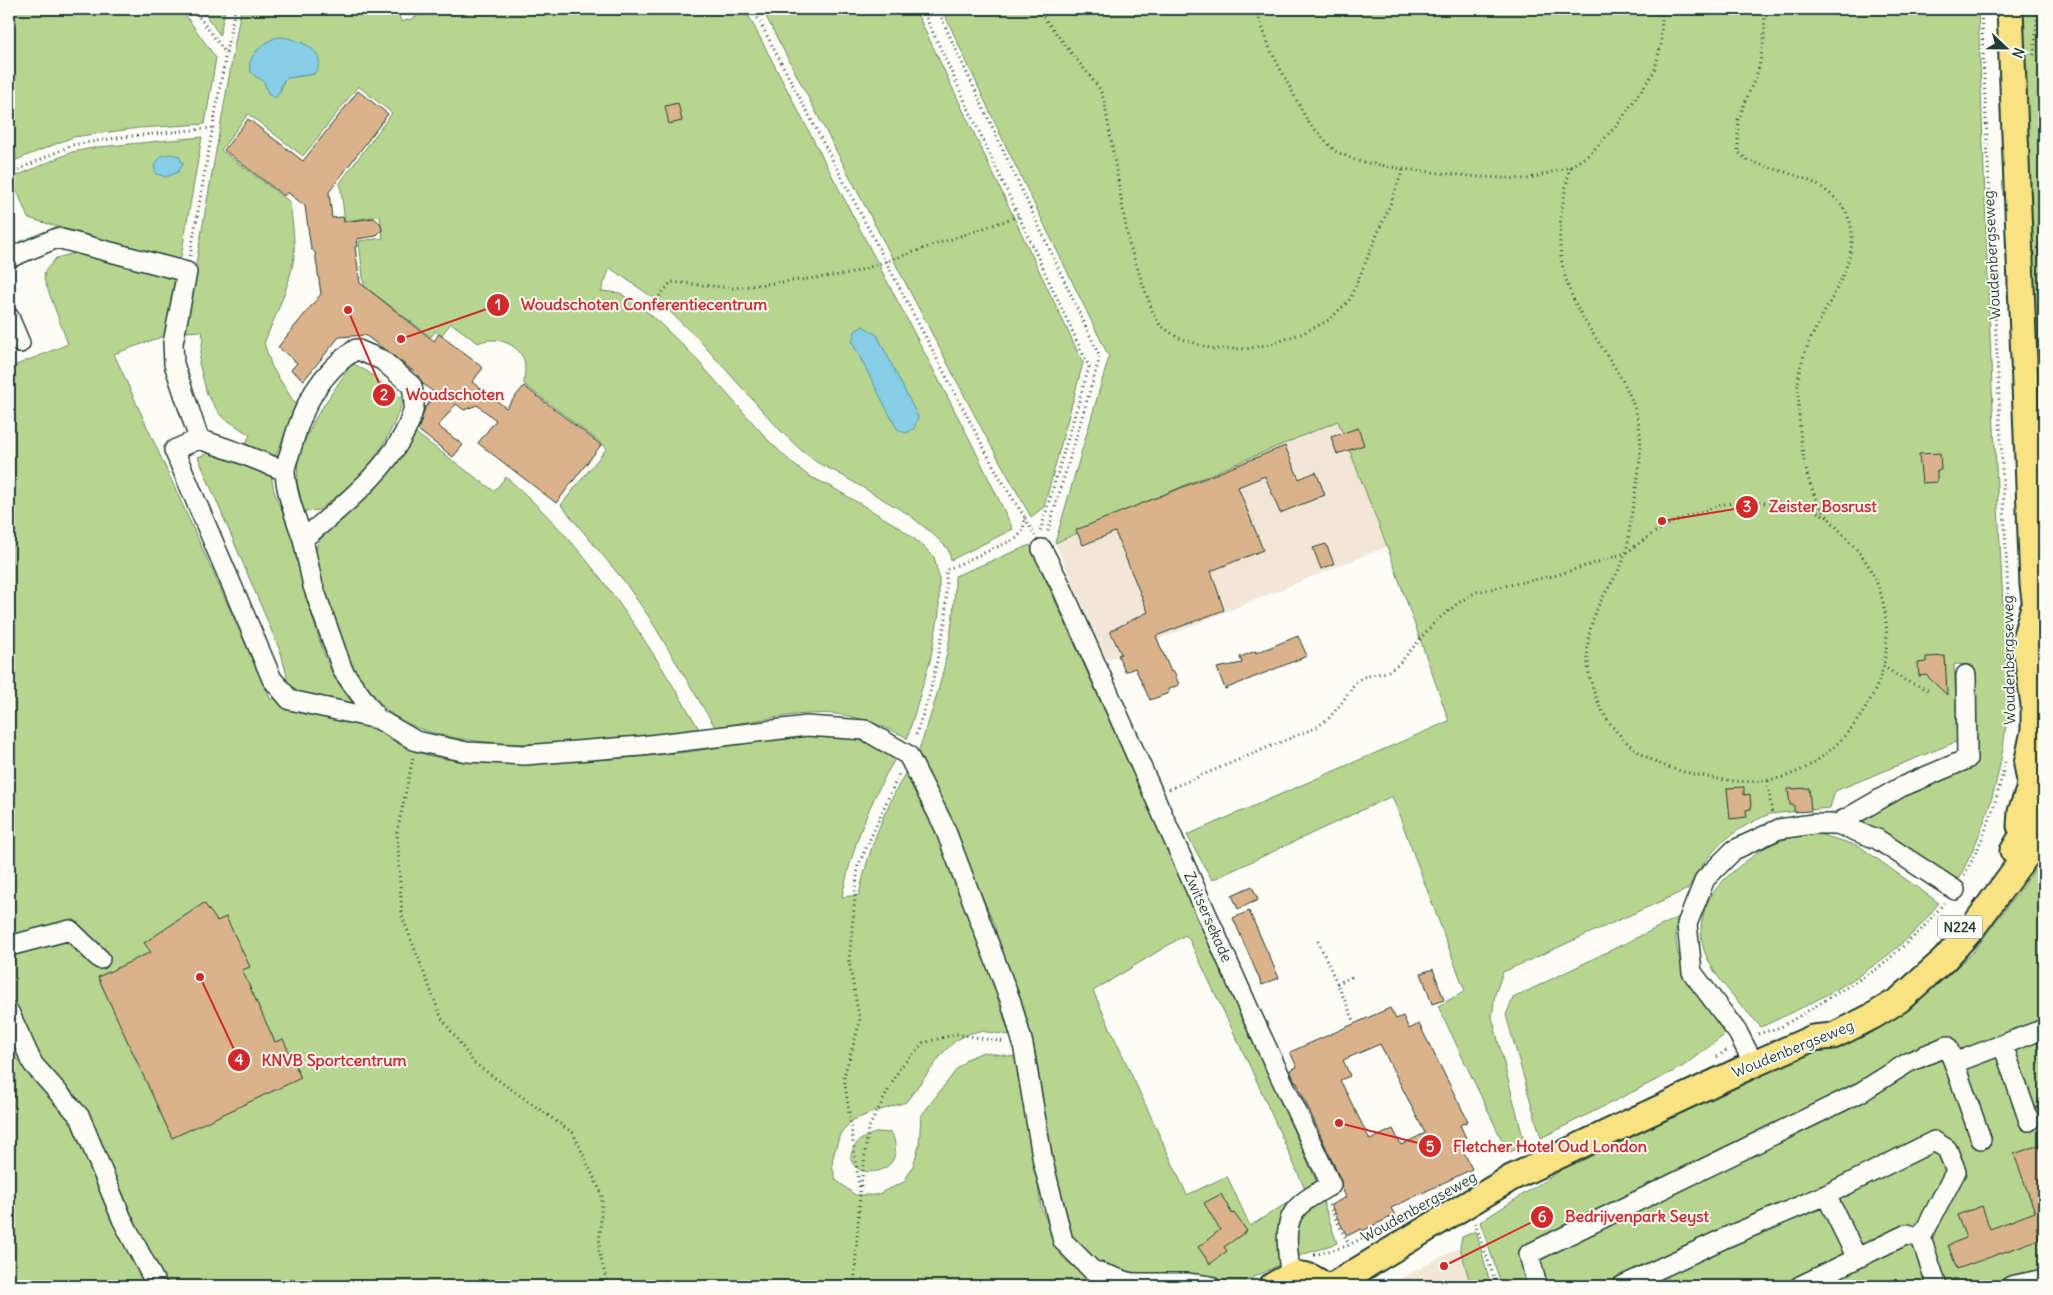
<svg xmlns="http://www.w3.org/2000/svg" width="2053" height="1295" font-family="Delius,sans-serif">
  <style>
    .built { fill: #f2e6d7 }
    .green { fill: #b6d690; stroke: #6a8a62; fill-rule: evenodd }
    .water { fill: #87cee8; stroke: #5d94a0 }
    .building { fill: #dab38b; stroke: #1f3d34; fill-rule: evenodd }
    .lines { fill: none; stroke-linecap: round; stroke-linejoin: round }
    .minor-casing { stroke: #1f3d34; stroke-width: 22 }
    .major-casing { stroke: #1f3d34; stroke-width: 29 }
    .path { stroke: #1f3d34; stroke-width: 3; stroke-dasharray: 1 4; stroke-linecap: butt }
    .minor { stroke: #fdfcf7; stroke-width: 19 }
    .major { stroke: #f8e281; stroke-width: 25 }
    .labels { text-anchor: middle; stroke-width: 4; stroke-linejoin: round; paint-order: stroke }
    .shield { fill: #fdfcf7; stroke: #62766e; stroke-width: 1 }
    .shield-label { font-size: 14px; font-weight: bold; fill: #1f3d34 }
    .street-label { font-size: 15px; fill: #1f3d34; stroke: #fdfcf7 }
    .leader { fill: none; stroke: #d62828; stroke-width: 2 }
    .callout-dot { fill: #d62828; stroke: #fdfcf7; stroke-width: 2 }
    .mark-label { font-size: 15px; text-anchor: middle; font-weight: bold; fill: #fff }
    .callout-label { font-size: 16px; text-anchor: middle; font-weight: bold; fill: #d62828; stroke: #fdfcf7; stroke-width: 4; stroke-linejoin: round; paint-order: stroke }
  </style>
  <rect width="100%" height="100%" fill="#fdfcf7"/>
  <filter id="ink" filterUnits="userSpaceOnUse"><feTurbulence type="fractalNoise" baseFrequency=".02" numOctaves="2"/><feDisplacementMap in="SourceGraphic" scale="10" xChannelSelector="R" yChannelSelector="G"/><feConvolveMatrix kernelMatrix="1 2 1 2 8 2 1 2 1" color-interpolation-filters="sRGB"/></filter>
  <g filter="url(#ink)">
    <path class="built" d="M 1338,421 L 1388,546 L 1107,660 L 1055,543 L 1190,483 Z
      M 1460,1247 L 1471,1286 L 1386,1286 Z"/>
    <path class="green" d="M 9,9 L 181,9 L 216,58 L 205,124 L 139,128 L 73,137 L 9,163 Z
      M 201,9 L 225,9 L 220,35 Z
      M 241,9 L 397,9 L 401,22 L 417,17 L 415,9 L 745,9 L 970,440 L 1013,529 L 951,560 L 948,549 L 933,534 L 908,514 L 838,473 L 818,463 L 803,452 L 780,430 L 700,341 L 661,303 L 610,268 L 601,291 L 620,293 L 651,315 L 689,351 L 769,441 L 793,464 L 809,476 L 830,486 L 899,527 L 922,545 L 934,557 L 939,578 L 939,613 L 930,661 L 907,739 L 904,736 C 884,727 864,718 842,715 C 808,709 751,722 715,727 L 649,617 L 624,581 L 561,505 L 607,448 L 524,384 C 524,378 526,367 524,360 C 518,343 494,335 478,343 L 451,323 L 441,336 L 435,331 L 431,337 L 364,286 L 359,241 L 383,238 L 380,216 L 345,221 L 340,183 L 392,113 L 358,86 L 303,156 L 248,114 L 221,150 L 290,202 C 292,220 295,239 294,257 C 290,286 275,316 264,343 L 272,367 L 297,407 L 275,457 L 245,446 L 250,435 L 221,416 L 207,394 L 199,363 L 203,339 L 202,331 L 184,332 ZM 302,42 L 314,52 L 314,74 L 288,78 L 284,80 L 280,93 L 269,95 C 267,91 266,83 262,80 C 249,70 248,67 256,51 ZM 877,335 L 882,346 L 861,358 L 852,342 Z
      M 762,9 L 915,9 L 1083,363 L 1044,507 L 1031,517 L 984,433 Z
      M 942,9 L 1978,9 L 1992,389 L 2008,701 C 2004,768 1988,826 1955,885 L 1869,826 L 1831,813 L 1934,775 L 1967,759 L 1977,744 L 1973,665 L 1954,664 L 1958,741 L 1835,791 L 1830,808 L 1770,814 C 1730,830 1708,851 1688,889 L 1503,972 L 1495,994 L 1492,1017 L 1525,1145 L 1508,1153 L 1438,1006 L 1465,991 L 1392,796 L 1212,880 L 1187,835 L 1449,721 L 1387,546 L 1338,421 L 1190,483 L 1055,543 L 1109,357 L 1004,142 Z
      M 2012,9 L 2044,9 L 2044,607 Z
      M 202,137 L 180,262 L 28,218 L 12,178 L 72,152 L 98,147 Z
      M 75,253 L 177,277 L 167,335 L 114,354 L 271,700 L 284,689 L 287,676 L 281,653 L 198,457 L 211,452 L 272,475 C 271,493 284,512 289,529 C 298,557 302,587 312,616 C 317,632 322,650 329,666 C 337,685 365,721 381,733 C 429,769 495,763 551,762 C 608,760 665,756 722,747 C 760,741 813,730 852,738 C 868,741 881,750 895,759 C 869,802 852,848 842,897 L 859,895 C 868,851 884,810 906,772 L 928,808 L 974,929 L 1010,1035 L 979,1031 L 968,1034 L 955,1041 L 943,1053 L 906,1102 L 871,1113 L 851,1121 L 840,1134 L 833,1157 L 832,1166 L 836,1180 L 855,1195 L 876,1195 L 904,1182 L 913,1166 L 919,1146 L 921,1116 L 957,1069 L 967,1059 L 983,1052 L 1015,1057 L 1026,1097 L 1041,1208 L 1063,1258 L 1088,1278 L 1110,1286 L 9,1286 L 9,368 L 68,344 L 44,279 L 45,271 L 56,258 Z
      M 352,363 L 368,372 L 403,400 C 392,432 376,463 350,485 C 340,494 330,501 320,510 L 304,511 L 297,483 L 298,455 L 316,417 Z
      M 414,432 L 494,491 L 506,477 C 589,548 644,636 699,729 C 622,740 450,763 388,711 C 363,690 348,659 337,629 C 332,616 312,564 315,553 C 319,528 350,512 367,496 C 373,490 379,483 385,476 C 396,463 405,447 414,432 Z
      M 1030,545 L 1315,1178 L 1337,1243 L 1293,1258 L 1242,1283 L 1222,1284 L 1195,1275 L 1126,1272 L 1110,1269 L 1087,1257 L 1071,1236 L 1057,1188 L 1035,1051 L 1025,1013 L 1001,950 L 994,924 L 957,837 L 918,752 C 939,695 955,637 955,576 ZM 1185,935 L 1189,939 L 1254,1075 L 1306,1191 L 1250,1226 L 1227,1176 L 1187,1195 L 1093,991 Z
      M 1819,834 L 1859,846 L 1939,903 C 1932,911 1925,921 1917,929 C 1874,973 1816,1002 1761,1027 C 1742,1006 1713,977 1704,950 C 1692,909 1718,881 1749,859 C 1755,855 1761,849 1768,846 C 1783,838 1802,835 1819,834 Z
      M 2044,862 L 2044,1286 L 1502,1286 L 1480,1222 L 1591,1151 L 1892,1016 L 1948,975 L 1973,952 L 2034,871 Z
      M 1679,917 C 1664,960 1704,1001 1727,1033 L 1682,1067 L 1541,1138 L 1506,1015 L 1513,998 Z
      M 877,1132 L 892,1133 C 913,1187 828,1179 857,1143 C 861,1138 871,1135 877,1132 Z
      M 1476,1231 L 1491,1286 L 1471,1286 L 1460,1247 L 1462,1237 Z"/>
    <path class="water" d="M 278,37 C 295,37 333,51 314,74 L 288,78 L 284,80 L 276,98 L 269,95 C 267,91 266,84 262,80 C 259,78 255,77 252,73 C 242,59 266,40 278,37 Z
      M 171,154 L 179,156 L 183,164 L 178,172 L 166,177 L 156,174 L 154,166 L 161,156 Z
      M 863,326 L 877,335 L 918,417 L 914,429 L 906,433 L 897,429 L 852,342 L 855,331 Z"/>
    <path class="building" d="M 358,91 L 388,114 L 329,192 L 332,218 L 343,217 L 344,222 L 374,218 L 381,224 L 382,230 L 376,236 L 357,239 L 358,246 L 355,247 L 360,283 L 434,341 L 439,334 L 483,368 L 472,382 L 506,408 L 524,386 L 601,445 L 556,503 L 478,443 L 496,420 L 477,405 L 464,410 L 456,404 L 438,426 L 463,445 L 453,457 L 418,430 L 425,408 L 436,394 L 423,384 L 416,373 L 365,335 L 339,337 L 304,380 L 291,370 L 297,363 L 278,347 L 321,294 L 315,252 L 311,249 L 305,206 L 287,192 L 284,196 L 224,150 L 248,119 L 303,161 Z
      M 678,103 L 682,121 L 669,124 L 665,106 Z
      M 1358,428 L 1364,445 L 1337,454 L 1331,437 Z
      M 1285,446 L 1299,479 L 1316,472 L 1325,495 L 1280,513 L 1265,476 L 1238,487 L 1263,550 L 1211,571 L 1224,610 L 1156,636 L 1171,672 L 1174,671 L 1179,685 L 1168,689 L 1169,693 L 1150,700 L 1135,668 L 1125,672 L 1118,655 L 1121,654 L 1110,631 L 1148,612 L 1115,532 L 1083,545 L 1076,530 Z
      M 1940,453 L 1941,470 L 1937,470 L 1937,482 L 1922,483 L 1919,454 Z
      M 1326,544 L 1334,564 L 1321,569 L 1313,548 Z
      M 1298,636 L 1307,656 L 1225,689 L 1217,668 L 1242,663 L 1240,657 L 1256,651 L 1256,653 Z
      M 1945,656 L 1946,674 L 1947,695 L 1926,675 L 1919,676 L 1918,663 L 1926,662 L 1926,657 Z
      M 1744,787 L 1744,795 L 1750,794 L 1751,809 L 1746,810 L 1747,817 L 1730,819 L 1727,788 Z
      M 1809,788 L 1811,811 L 1794,812 L 1794,805 L 1790,805 L 1788,789 Z
      M 1252,886 L 1258,900 L 1238,909 L 1232,895 Z
      M 204,903 L 217,921 L 226,917 L 250,967 L 242,970 L 275,1042 L 283,1039 L 301,1078 L 172,1138 L 98,977 L 151,952 L 144,943 Z
      M 1249,911 L 1279,978 L 1262,985 L 1233,918 Z
      M 1433,969 L 1444,1000 L 1432,1004 L 1421,973 Z
      M 1390,1008 L 1396,1019 L 1403,1016 L 1409,1029 L 1419,1024 L 1468,1121 L 1460,1125 L 1466,1138 L 1459,1142 L 1472,1169 L 1391,1208 L 1395,1215 L 1362,1231 L 1361,1229 L 1347,1236 L 1331,1205 L 1346,1197 L 1342,1188 L 1341,1181 L 1296,1081 L 1295,1082 L 1290,1070 L 1297,1067 L 1290,1052 ZM 1380,1044 L 1425,1133 L 1401,1145 L 1393,1129 L 1370,1140 L 1340,1080 L 1350,1076 L 1343,1060 Z
      M 2039,1145 L 2044,1160 L 2044,1232 L 2043,1232 L 2040,1226 L 2036,1227 L 2040,1239 L 1957,1269 L 1948,1245 L 1966,1238 L 1957,1215 L 1982,1206 L 1990,1229 L 2035,1212 L 2014,1154 Z
      M 1221,1194 L 1232,1214 L 1234,1213 L 1247,1231 L 1224,1247 L 1227,1251 L 1210,1264 L 1198,1247 L 1220,1230 L 1204,1203 Z"/>
    <g class="lines">
      <defs>
        <path id="minor" d="M 9,258 L 57,238 L 187,272 L 173,343 L 174,364 L 199,439
          M 9,317 L 20,343
          M 356,349 L 382,360 L 412,386 C 413,392 414,399 414,405 C 406,456 341,508 303,539 C 296,519 286,493 285,472 C 285,464 290,454 292,446 C 303,405 320,373 356,349 Z
          M 285,471 L 237,452 L 199,439 L 174,450 L 272,679 L 290,700 L 378,719
          M 303,539 L 313,586 L 343,671 L 378,719 L 416,741 L 467,752 L 524,755 L 641,746 L 807,726 L 865,730 L 908,755 L 944,826 L 1011,1002 L 1023,1044 L 1043,1162 L 1063,1241 L 1092,1270 L 1131,1283 L 1187,1283 L 1210,1286
          M 1042,549 L 1061,586 L 1251,1014 L 1331,1185 C 1321,1191 1306,1198 1298,1207 C 1281,1224 1289,1254 1290,1275
          M 1837,824 L 1901,787 L 1967,759 L 1966,675
          M 9,946 L 70,930 L 100,959
          M 9,1012 L 33,1064 L 80,1117 L 122,1219 L 157,1286
          M 2003,1045 L 2029,1121
          M 1754,1064 L 1738,1033 L 1692,972 L 1687,924 L 1705,879 L 1734,850 L 1779,829 L 1813,824 L 1837,824 L 1877,839 L 1955,890
          M 1981,1139 L 1954,1063 L 2044,1029
          M 1826,1195 L 1934,1141 L 1947,1149 L 1956,1171 L 1921,1238
          M 1537,1286 L 1529,1254 L 1861,1092 L 1909,1062 L 1947,1046 L 1954,1063
          M 1622,1286 L 1727,1237 L 1826,1195 L 1857,1258
          M 1800,1286 L 1907,1234 L 1921,1238 L 1937,1286
          M 2011,1286 L 2044,1279"/>
        <path id="major" d="M 2010,9 L 2033,585 L 2039,629 L 2044,645
          M 2020,826 L 2021,812 L 2029,790 L 2030,781 L 2027,764 L 2034,731 L 2034,705 L 2025,639 L 2033,610
          M 2013,851 L 2044,800
          M 1272,1286 C 1292,1274 1304,1268 1324,1286
          M 1332,1286 L 1511,1178 L 1754,1064 L 1813,1038 L 1833,1036 L 1873,1016 L 1899,1000 L 1944,960 L 1971,930 L 2018,866 L 2044,834"/>
      </defs>
      <use href="#minor" class="minor-casing"/>
      <use href="#major" class="major-casing"/>
      <path class="path" d="M 753,9 L 997,473 L 1025,518 L 1023,530 L 1017,538 L 946,570 L 946,618 L 930,693 L 915,738
        M 922,9 L 1089,367 L 1040,532
        M 937,9 L 1100,357 L 1047,534
        M 1037,9 L 1100,89 L 1104,100 L 1129,244 L 1153,313 L 1160,325 L 1177,337 L 1212,349 L 1246,349 L 1271,344 L 1303,333 L 1329,320 L 1339,310 L 1349,301 L 1392,200 L 1403,169
        M 1256,9 L 1270,49 L 1308,122 L 1335,151 L 1357,161 L 1403,169 L 1479,177 L 1527,179 L 1570,167 L 1590,154 L 1618,124 L 1654,72 L 1661,44 L 1662,9
        M 1981,9 L 2009,616
        M 226,52 L 235,9
        M 2034,55 L 2038,9
        M 1570,167 C 1553,242 1554,277 1599,343 C 1618,372 1636,398 1640,433 C 1643,461 1635,490 1631,518 C 1629,530 1629,544 1625,556 C 1618,576 1604,592 1596,611 C 1569,678 1610,752 1677,770 C 1721,781 1764,790 1805,768 C 1845,746 1882,696 1886,650 C 1889,617 1882,582 1861,555 C 1845,534 1824,518 1814,494 C 1800,461 1799,422 1798,387 C 1796,321 1905,239 1819,186 C 1797,173 1770,169 1747,160 L 1738,152 L 1738,120 L 1759,68 L 1764,39 L 1765,9
        M 9,174 L 72,145 L 123,137 L 212,128
        M 190,256 L 226,53 L 193,9
        M 653,304 L 671,282 L 733,288 L 849,274 L 1019,216
        M 1025,518 L 1035,536
        M 1883,666 L 1906,681 L 1928,690
        M 413,758 L 397,832 L 402,916 L 441,1017 L 474,1063 L 573,1133 L 602,1195 L 599,1251 L 608,1286
        M 1768,781 L 1772,815
        M 1169,789 L 1317,727 L 1329,718 L 1340,705 L 1356,682 L 1363,677 L 1387,672 L 1398,665 L 1434,623 L 1457,604 L 1476,592 L 1557,575 L 1626,553 L 1652,534 L 1671,523 L 1719,505 L 1740,502 L 1792,504 L 1812,509 L 1827,517
        M 1964,875 C 1984,840 1997,802 2005,762
        M 1318,941 L 1355,1023
        M 1337,984 L 1351,977 L 1350,974
        M 1758,1034 L 1781,1027 L 1880,967 L 1920,931 L 1944,903
        M 1717,1057 L 1728,1049
        M 861,1186 L 868,1129 L 900,1068 L 923,1043 L 956,1034 L 1005,1042
        M 860,1192 L 844,1076 L 860,1022 L 849,961 L 858,866 L 899,774
        M 1329,1205 L 1349,1245
        M 1475,1223 L 1497,1286
        M 1314,1255 L 1347,1246 L 1411,1212
        M 854,1286 L 860,1192
        M 1243,1286 L 1253,1281"/>
      <use href="#minor" class="minor"/>
      <use href="#major" class="major"/>
    </g>
  </g>
  <g class="labels">
    <rect class="shield" x="1937.5" y="915.5" width="45" height="23" rx="4"/>
    <g class="shield-label">
      <text x="1960" y="932">N224</text>
    </g>
    <g class="street-label">
      <text transform="translate(1992 255) rotate(-93)" y="5">Woudenbergseweg</text>
      <text transform="translate(2009 660) rotate(-91)" y="5">Woudenbergseweg</text>
      <text transform="translate(1208 917) rotate(66)" y="5">Zwitsersekade</text>
      <text transform="translate(1793 1049) rotate(-22)" y="5">Woudenbergseweg</text>
      <text transform="translate(1419 1207) rotate(-29)" y="5">Woudenbergseweg</text>
    </g>
  </g>
  <path class="leader" d="M401 339L498 305M348 310L384 395M1662 521L1747 507M200 977L239 1060M1339 1123L1430 1146M1444 1266L1542 1217"/>
  <g class="callout-dot">
    <circle cx="401" cy="339" r="5"/>
    <circle cx="348" cy="310" r="5"/>
    <circle cx="1662" cy="521" r="5"/>
    <circle cx="200" cy="977" r="5"/>
    <circle cx="1339" cy="1123" r="5"/>
    <circle cx="1444" cy="1266" r="5"/>
    <circle cx="498" cy="305" r="12"/>
    <circle cx="384" cy="395" r="12"/>
    <circle cx="1747" cy="507" r="12"/>
    <circle cx="239" cy="1060" r="12"/>
    <circle cx="1430" cy="1146" r="12"/>
    <circle cx="1542" cy="1217" r="12"/>
  </g>
  <g class="mark-label">
    <text x="498" y="310">1</text>
    <text x="384" y="400">2</text>
    <text x="1747" y="512">3</text>
    <text x="239" y="1065">4</text>
    <text x="1430" y="1152">5</text>
    <text x="1542" y="1222">6</text>
  </g>
  <g class="callout-label">
    <text x="644" y="310">Woudschoten Conferentiecentrum</text>
    <text x="455" y="400">Woudschoten</text>
    <text x="1823" y="512">Zeister Bosrust</text>
    <text x="334" y="1066">KNVB Sportcentrum</text>
    <text x="1550" y="1152">Fletcher Hotel Oud London</text>
    <text x="1637" y="1222">Bedrijvenpark Seyst</text>
  </g>
  <rect width="2053" height="1295" fill="none" stroke="#fdfcf7" stroke-width="30"/>
  <rect x="15" y="15" width="2023" height="1265" fill="none" stroke="#1f3d34" stroke-width="2" filter="url(#ink)"/>
  <g transform="translate(2006 48) rotate(112)" stroke="#fdfcf7" stroke-width="4" paint-order="stroke">
  <path d="M0-4L9 19L0 12L-9 19Z" fill="#1f3d34"/>
  <text y="-8" font-size="14" font-weight="bold" text-anchor="middle" fill="#1f3d34">N</text>
  </g>
</svg>
